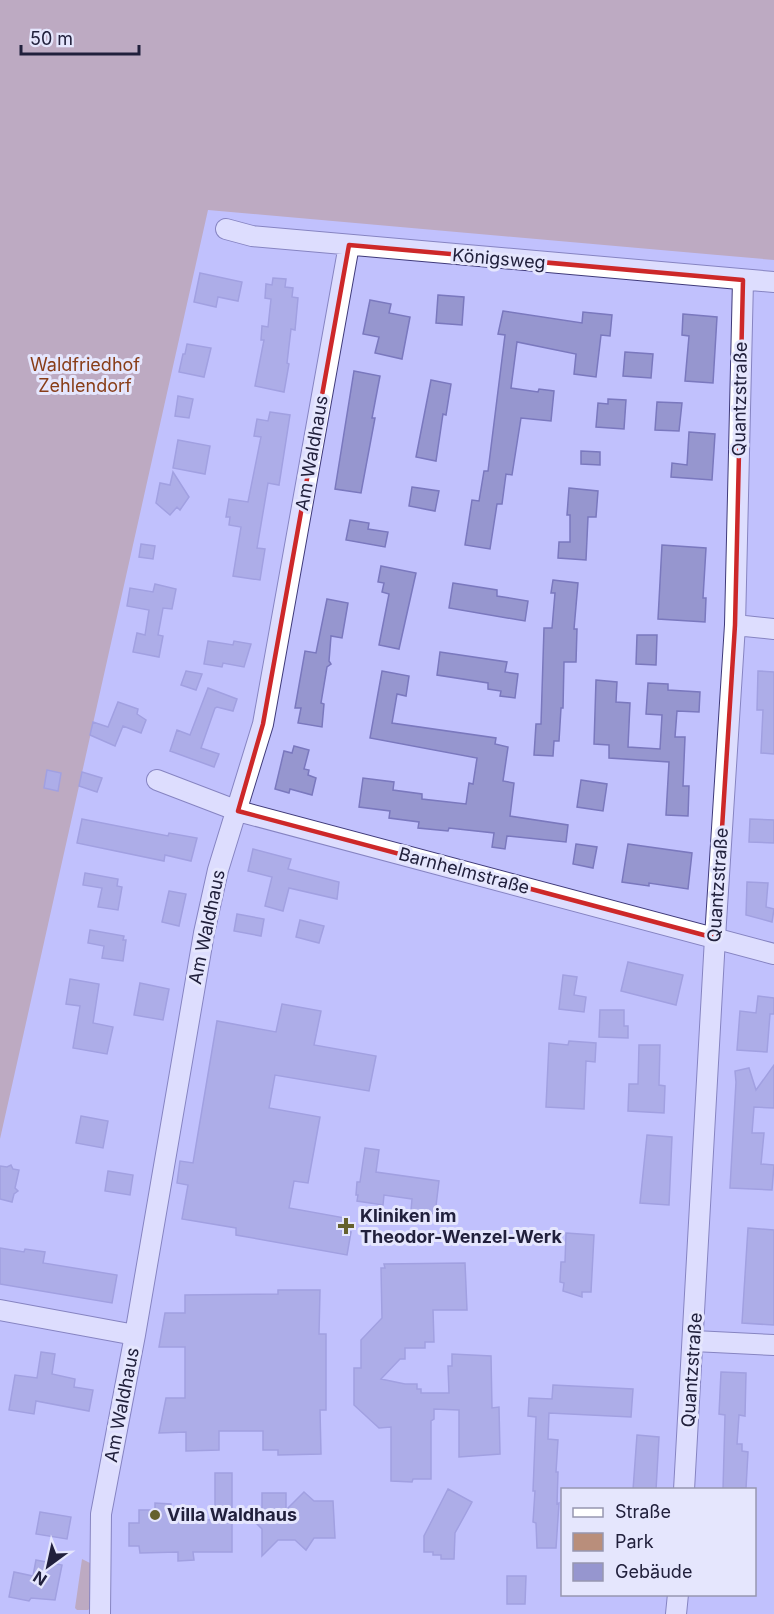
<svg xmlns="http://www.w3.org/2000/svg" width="774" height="1614" font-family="Inter,sans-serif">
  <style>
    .green { fill: #b98e7b }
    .building { fill: #9696cf; stroke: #7a78be; stroke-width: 1.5 }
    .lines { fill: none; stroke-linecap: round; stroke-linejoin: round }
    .street-casing { stroke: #3f3a7a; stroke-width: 22 }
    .street { stroke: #fff; stroke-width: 20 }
    .marked { fill: none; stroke: #cd2829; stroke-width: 4.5; stroke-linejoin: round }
    .poi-dot { fill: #65612d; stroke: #e5e6fd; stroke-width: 2 }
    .labels { text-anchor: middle; stroke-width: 6; stroke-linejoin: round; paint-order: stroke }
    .street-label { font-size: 18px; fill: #21203c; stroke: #e5e6fd }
    .park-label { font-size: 18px; fill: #883d18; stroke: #e5e6fd }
    .poi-label { font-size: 18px; font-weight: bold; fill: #21203c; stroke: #e5e6fd; text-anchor: start }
  </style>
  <rect width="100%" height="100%" fill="#c1c1fd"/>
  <path class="green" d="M 0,0 L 774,0 L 774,260 L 208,210 L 0,1139 Z
    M 82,1559 L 92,1564 L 91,1608 L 88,1610 L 77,1610 L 75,1608 Z"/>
  <path class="building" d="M 200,273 L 242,282 L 238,301 L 218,297 L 216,307 L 194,302 Z
    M 273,278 L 286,279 L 285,287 L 293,288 L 292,297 L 298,298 L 295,330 L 291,329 L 287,363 L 289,364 L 284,392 L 255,386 L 264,340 L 261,340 L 262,326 L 268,327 L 271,299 L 265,298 L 266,284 L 272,285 Z
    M 438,295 L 464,297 L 462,325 L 436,323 Z
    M 370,300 L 391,304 L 389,313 L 410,317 L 402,359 L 375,353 L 379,337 L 363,334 Z
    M 503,311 L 582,323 L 583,312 L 612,315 L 610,336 L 601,335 L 596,377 L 574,374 L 576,354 L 517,342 L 511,388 L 538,392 L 539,389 L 554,391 L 551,421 L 521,418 L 512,475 L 506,474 L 502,504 L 497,504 L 490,549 L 465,545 L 472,500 L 479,501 L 484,471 L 488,471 L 505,335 L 498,334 Z
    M 683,314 L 717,317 L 713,383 L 685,381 L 689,336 L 682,335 Z
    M 187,344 L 211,348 L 204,377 L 179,372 L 183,354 L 185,354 Z
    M 625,352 L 653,354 L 651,378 L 623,376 Z
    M 354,371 L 380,376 L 372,418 L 375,418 L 361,493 L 335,489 Z
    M 431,380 L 451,384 L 446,415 L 443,414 L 436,461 L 416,457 Z
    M 178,396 L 193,399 L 189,418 L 175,416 Z
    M 608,399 L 626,400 L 624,429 L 596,427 L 598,403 L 608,404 Z
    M 657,402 L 682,403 L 679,431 L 655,430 Z
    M 270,412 L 290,415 L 279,485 L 268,483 L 257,548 L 265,549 L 260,580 L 233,576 L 241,527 L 229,525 L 230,517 L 226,517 L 229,499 L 248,502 L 261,437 L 254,436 L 257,419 L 268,421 Z
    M 689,432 L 715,434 L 712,480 L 671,477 L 672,463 L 687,465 Z
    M 178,440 L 210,446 L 205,474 L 173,468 Z
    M 581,451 L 600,452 L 600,465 L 581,464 Z
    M 173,472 L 189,497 L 180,510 L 177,507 L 170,515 L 156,503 L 160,483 L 170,485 Z
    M 412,487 L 439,491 L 435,511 L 409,506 Z
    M 569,488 L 598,491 L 596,517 L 588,517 L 586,560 L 558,558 L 559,542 L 570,542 L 570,515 L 567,515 Z
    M 350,520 L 369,523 L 368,529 L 388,532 L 385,547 L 346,540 Z
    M 141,544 L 155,546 L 153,559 L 139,557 Z
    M 662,545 L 706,548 L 703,598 L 706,598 L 705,622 L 658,619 Z
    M 381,566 L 416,573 L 399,649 L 379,645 L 389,594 L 382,592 L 384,583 L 378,582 Z
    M 553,580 L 578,583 L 574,629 L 577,629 L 576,662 L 564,662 L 563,708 L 561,708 L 559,741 L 554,741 L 553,756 L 534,755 L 536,724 L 541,724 L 544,628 L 552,628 L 555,593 L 551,593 Z
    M 453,583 L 497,590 L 497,596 L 528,601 L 525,621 L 449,608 Z
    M 155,584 L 176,589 L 172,609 L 163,608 L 158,635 L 163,636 L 159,657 L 133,652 L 137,633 L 145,635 L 149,610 L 127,606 L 130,588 L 153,592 Z
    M 327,599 L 348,603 L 342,638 L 331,636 L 329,661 L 331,664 L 327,667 L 321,703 L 324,704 L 322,727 L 298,723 L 301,708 L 295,708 L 305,651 L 316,653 Z
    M 637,635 L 657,635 L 656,665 L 636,664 Z
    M 208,641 L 233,645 L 234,641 L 251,644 L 244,667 L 223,663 L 222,667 L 204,664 Z
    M 440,652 L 507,662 L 505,672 L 518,674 L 515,698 L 500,696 L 501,691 L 488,689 L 488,683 L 437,675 Z
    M 186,671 L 202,674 L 196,690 L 181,685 Z
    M 382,671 L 409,676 L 406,696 L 397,694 L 392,723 L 496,738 L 495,744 L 508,747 L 503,781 L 514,783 L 510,816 L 568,825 L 566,842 L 507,836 L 505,849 L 492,847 L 494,833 L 449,828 L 448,831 L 418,828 L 419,822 L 389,818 L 390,811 L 359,807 L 363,778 L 394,782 L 393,790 L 422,794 L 422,799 L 466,804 L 469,783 L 473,784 L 477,758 L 370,738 Z
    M 758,671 L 774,672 L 774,754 L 761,753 L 763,710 L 757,710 Z
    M 596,680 L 617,682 L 616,702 L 630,703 L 628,747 L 660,749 L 662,715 L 646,714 L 648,683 L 668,684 L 668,690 L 700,692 L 699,712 L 677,711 L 675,737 L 685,737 L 683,786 L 689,786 L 688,816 L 666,815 L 669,762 L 609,758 L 609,745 L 594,744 Z
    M 208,688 L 237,699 L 233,711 L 217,707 L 215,708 L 201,748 L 219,754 L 214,767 L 170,751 L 177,730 L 190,735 Z
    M 118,702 L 138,709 L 137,714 L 146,720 L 141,733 L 123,726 L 115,746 L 90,735 L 93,722 L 108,727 Z
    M 294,746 L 309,750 L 304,769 L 309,770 L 308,775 L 316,778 L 312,795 L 290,789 L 289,793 L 275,789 L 284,751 L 292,753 Z
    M 47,770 L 61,773 L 58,791 L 44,788 Z
    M 82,772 L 102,778 L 97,792 L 79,786 Z
    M 581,780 L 607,784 L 603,811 L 577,807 Z
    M 82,819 L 168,836 L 169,833 L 197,838 L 191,861 L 165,855 L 164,861 L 77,843 Z
    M 750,819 L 774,820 L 774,843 L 749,842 Z
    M 576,844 L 597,847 L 593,868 L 573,864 Z
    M 628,844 L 692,853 L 688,889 L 649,883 L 649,886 L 622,882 Z
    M 253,849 L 291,859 L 288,869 L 339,882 L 337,899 L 289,888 L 283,911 L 265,906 L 272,877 L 248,871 Z
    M 85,873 L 118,879 L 117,886 L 122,887 L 118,910 L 98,907 L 102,888 L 83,885 Z
    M 747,882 L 768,883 L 766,907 L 774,909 L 772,922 L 746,915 Z
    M 169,891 L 186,894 L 179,926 L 162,922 Z
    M 237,914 L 264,919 L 261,936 L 234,931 Z
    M 300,920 L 324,926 L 319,943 L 296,937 Z
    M 90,930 L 124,936 L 123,940 L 126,940 L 123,961 L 102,958 L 104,946 L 88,943 Z
    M 628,962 L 683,975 L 676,1005 L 621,991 Z
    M 563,975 L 577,977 L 574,995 L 586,997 L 584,1012 L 559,1009 Z
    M 70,979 L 99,984 L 93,1023 L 113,1027 L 107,1054 L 73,1048 L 80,1006 L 66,1004 Z
    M 140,983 L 169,989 L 163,1020 L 134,1015 Z
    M 758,996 L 774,998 L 774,1014 L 770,1014 L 767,1052 L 737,1050 L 740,1011 L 756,1013 Z
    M 282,1004 L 321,1011 L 314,1045 L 376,1056 L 369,1091 L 275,1075 L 269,1108 L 320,1117 L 308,1183 L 294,1181 L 289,1208 L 345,1218 L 342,1231 L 351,1232 L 347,1255 L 236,1235 L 236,1228 L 182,1219 L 188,1185 L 177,1183 L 180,1161 L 193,1163 L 217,1021 L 276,1032 Z
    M 600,1010 L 624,1010 L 624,1026 L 628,1026 L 628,1038 L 599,1037 Z
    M 569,1041 L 596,1043 L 595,1062 L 586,1061 L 584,1109 L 546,1107 L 549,1043 L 568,1045 Z
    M 639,1045 L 660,1045 L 659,1085 L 665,1086 L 664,1113 L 628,1111 L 629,1084 L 638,1084 Z
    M 774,1065 L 774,1108 L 754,1107 L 752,1133 L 764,1133 L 761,1164 L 774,1165 L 772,1190 L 730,1188 L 736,1082 L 735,1071 L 749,1068 L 756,1090 Z
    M 81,1116 L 108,1121 L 103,1148 L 76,1143 Z
    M 647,1135 L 672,1137 L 669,1205 L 640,1203 Z
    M 365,1148 L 379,1150 L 376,1172 L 439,1181 L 435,1214 L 411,1211 L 412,1199 L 384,1195 L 383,1205 L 357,1201 L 358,1195 L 356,1195 L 357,1182 L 360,1182 Z
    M 11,1165 L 13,1169 L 19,1170 L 15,1188 L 18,1191 L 14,1194 L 12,1202 L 0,1199 L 0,1166 L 7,1167 Z
    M 108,1171 L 133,1175 L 130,1195 L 105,1191 Z
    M 748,1228 L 774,1230 L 774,1325 L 742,1323 Z
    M 566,1233 L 594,1235 L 591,1292 L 582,1292 L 582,1297 L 563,1291 L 564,1283 L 560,1282 L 561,1262 L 565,1262 Z
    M 0,1248 L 24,1252 L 25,1249 L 45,1252 L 43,1263 L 117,1275 L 112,1303 L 0,1284 Z
    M 465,1263 L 467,1310 L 433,1310 L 434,1342 L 425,1342 L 425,1348 L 405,1348 L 405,1359 L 400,1359 L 381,1379 L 405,1384 L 417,1384 L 417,1389 L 421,1389 L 421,1393 L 449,1393 L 448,1366 L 452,1366 L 452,1354 L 491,1356 L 492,1408 L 499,1407 L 500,1454 L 459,1457 L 459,1410 L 434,1409 L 434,1419 L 431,1421 L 431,1479 L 413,1479 L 412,1482 L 391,1481 L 391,1427 L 379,1428 L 354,1405 L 354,1368 L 361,1368 L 361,1340 L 382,1318 L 381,1268 L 385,1268 L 384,1264 Z
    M 278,1290 L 320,1290 L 319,1334 L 326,1334 L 326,1410 L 320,1410 L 321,1454 L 278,1455 L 278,1450 L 263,1450 L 263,1431 L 219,1431 L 219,1450 L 186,1451 L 186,1432 L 159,1433 L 166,1398 L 185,1398 L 185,1347 L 159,1347 L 165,1313 L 185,1313 L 185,1295 L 278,1294 Z
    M 41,1352 L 55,1354 L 52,1374 L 75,1379 L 74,1387 L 93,1390 L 89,1411 L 36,1401 L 34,1414 L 9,1410 L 15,1375 L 37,1378 Z
    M 721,1372 L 746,1373 L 745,1416 L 739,1415 L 737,1444 L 742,1444 L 742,1451 L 748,1452 L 746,1488 L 741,1488 L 741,1490 L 723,1490 L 725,1415 L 719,1414 Z
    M 553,1385 L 633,1389 L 631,1417 L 549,1413 L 548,1439 L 558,1440 L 556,1472 L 558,1472 L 557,1504 L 559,1503 L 556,1548 L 537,1548 L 536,1523 L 533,1522 L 535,1491 L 533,1491 L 536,1417 L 528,1416 L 529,1398 L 552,1399 Z
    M 637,1435 L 659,1437 L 656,1490 L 633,1490 Z
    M 215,1473 L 232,1473 L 232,1552 L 193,1552 L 194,1560 L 178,1561 L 178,1552 L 140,1553 L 139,1546 L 129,1546 L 129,1523 L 139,1523 L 139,1510 L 155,1510 L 155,1503 L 171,1504 L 171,1520 L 215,1520 Z
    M 448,1489 L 472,1502 L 455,1533 L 454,1559 L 441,1559 L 441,1555 L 433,1555 L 433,1552 L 424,1552 L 424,1536 Z
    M 304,1492 L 314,1501 L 333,1501 L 335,1538 L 314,1538 L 306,1550 L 295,1540 L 278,1540 L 262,1556 L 262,1529 L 254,1521 L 262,1513 L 262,1493 L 286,1493 L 286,1510 Z
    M 40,1512 L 71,1517 L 67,1539 L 36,1534 Z
    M 36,1560 L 62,1565 L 55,1600 L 31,1598 L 29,1601 L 9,1597 L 14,1572 L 33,1576 Z
    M 507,1576 L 526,1576 L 525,1604 L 507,1604 Z"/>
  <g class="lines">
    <defs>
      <path id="street" d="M 226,229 L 252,236 L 774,282
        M 735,625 L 774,629
        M 157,780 L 238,811 L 774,954
        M 0,1310 L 135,1335
        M 694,1341 L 774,1345
        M 684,1490 L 715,938 L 735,625 L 743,280
        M 100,1614 L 101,1514 L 135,1335 L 204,933 L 218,870 L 263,724 L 349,245
        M 676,1614 L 678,1594"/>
    </defs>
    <use href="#street" class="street-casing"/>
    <use href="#street" class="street"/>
  </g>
  <path d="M0 0H774V1614H0ZM 349,245 L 743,280 L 735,625 L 715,938 L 238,811 L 263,724 Z" fill="#c1c1fd" fill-opacity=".55" fill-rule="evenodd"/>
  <path class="marked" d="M 349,245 L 743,280 L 735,625 L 715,938 L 238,811 L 263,724 Z"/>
  <g class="poi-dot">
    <path d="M343 1217h6v6h6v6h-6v6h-6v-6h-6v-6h6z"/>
    <circle cx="155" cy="1515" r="6"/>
  </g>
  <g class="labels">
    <g class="street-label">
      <text transform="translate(499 259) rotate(5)" y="6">Königsweg</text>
      <text transform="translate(740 399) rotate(-89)" y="6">Quantzstraße</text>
      <text transform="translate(312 453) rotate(-80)" y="6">Am Waldhaus</text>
      <text transform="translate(464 871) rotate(15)" y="6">Barnhelmstraße</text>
      <text transform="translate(718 885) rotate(-86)" y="6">Quantzstraße</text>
      <text transform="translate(207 927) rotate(-78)" y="6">Am Waldhaus</text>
      <text transform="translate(692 1370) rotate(-86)" y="6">Quantzstraße</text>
      <text transform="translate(122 1405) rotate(-79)" y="6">Am Waldhaus</text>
    </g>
    <g class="park-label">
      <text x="85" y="371">Waldfriedhof<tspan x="85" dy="21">Zehlendorf</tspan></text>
    </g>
    <g class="poi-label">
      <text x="360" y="1222">Kliniken im<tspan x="360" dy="21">Theodor-Wenzel-Werk</tspan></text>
      <text x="167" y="1521">Villa Waldhaus</text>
    </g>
  </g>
  <rect x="561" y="1488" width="195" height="108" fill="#e5e6fd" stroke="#9797b0" stroke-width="1.5"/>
  <rect x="573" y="1508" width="30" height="9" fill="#ffffff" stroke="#9797b0" stroke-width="1.5"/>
  <text x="615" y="1518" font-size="18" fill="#21203c">Straße</text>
  <rect x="573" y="1533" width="30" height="18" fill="#b98e7b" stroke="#9797b0" stroke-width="1.5"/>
  <text x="615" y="1548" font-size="18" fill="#21203c">Park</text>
  <rect x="573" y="1563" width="30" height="18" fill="#9696cf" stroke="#9797b0" stroke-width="1.5"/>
  <text x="615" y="1578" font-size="18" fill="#21203c">Gebäude</text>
  <g transform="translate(48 1566) rotate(213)" stroke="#e5e6fd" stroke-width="4.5" paint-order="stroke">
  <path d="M0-4.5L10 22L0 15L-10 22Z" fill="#21203c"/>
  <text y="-9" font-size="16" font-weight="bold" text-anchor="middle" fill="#21203c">N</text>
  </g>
  <path d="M21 45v9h118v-9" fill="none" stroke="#21203c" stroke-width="3"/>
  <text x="30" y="45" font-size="18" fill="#21203c" stroke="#e5e6fd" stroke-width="4.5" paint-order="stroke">50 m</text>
</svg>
